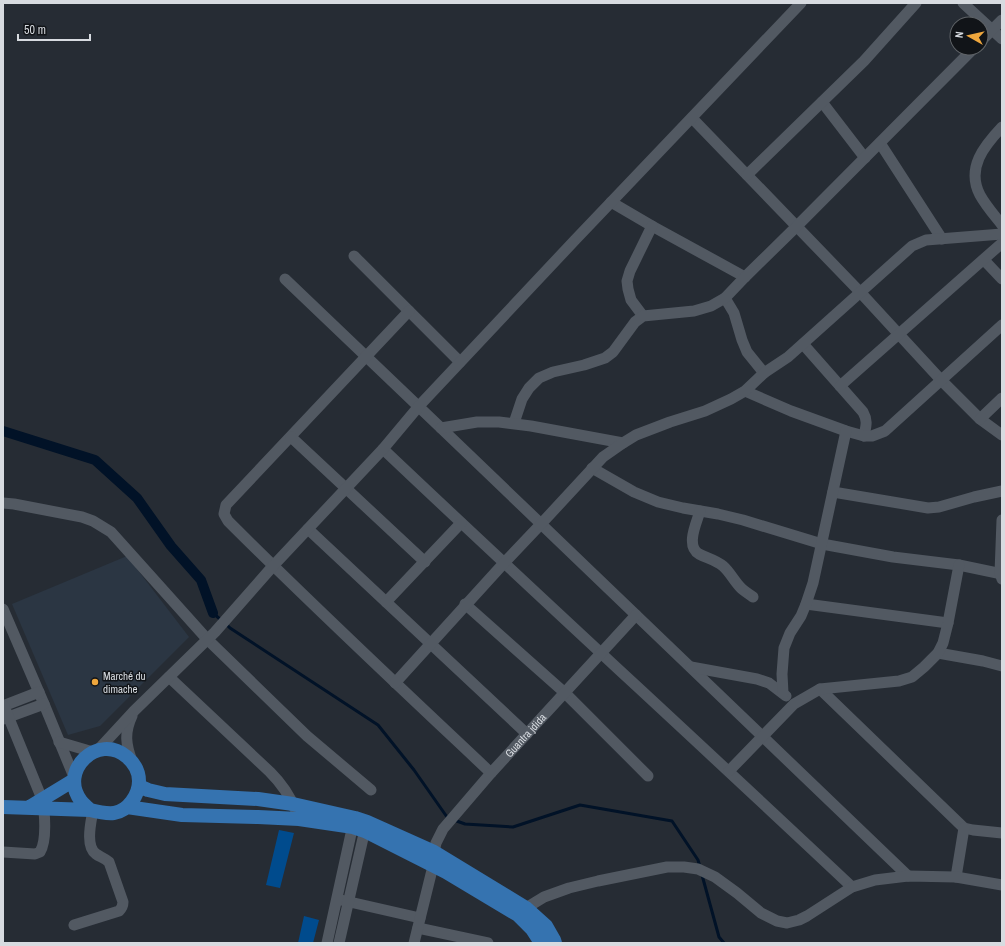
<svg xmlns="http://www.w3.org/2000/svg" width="1005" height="946" font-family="'Archivo Narrow',sans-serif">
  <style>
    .built { fill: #2b3643 }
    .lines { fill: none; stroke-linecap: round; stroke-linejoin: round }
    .stream { stroke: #011227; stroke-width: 3 }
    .canal { stroke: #011227; stroke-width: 10 }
    .building { fill: #004b8d }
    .minor { stroke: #525962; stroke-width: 11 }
    .major { stroke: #3573b0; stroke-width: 14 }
    .poi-dot { fill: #efa73d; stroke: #111418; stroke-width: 1.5 }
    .labels { text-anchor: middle; stroke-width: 3; stroke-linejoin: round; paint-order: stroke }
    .poi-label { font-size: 11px; fill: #d7dbe0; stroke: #111418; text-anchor: start }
    .street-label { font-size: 11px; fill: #d7dbe0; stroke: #111418 }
  </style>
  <rect width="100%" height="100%" fill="#262c34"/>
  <path class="built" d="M 127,556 L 189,637 L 100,726 L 68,735 L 12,604 Z"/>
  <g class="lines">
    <path class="stream" d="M 213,613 L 221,620
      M 226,624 L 230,628 L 378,725 L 414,770 L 447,817 L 449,818
      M 454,820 L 465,824 L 513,827 L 580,805 L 672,821 L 698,860 L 700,867
      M 702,875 L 719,937 L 724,943"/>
    <path class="canal" d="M 3,431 L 95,460 L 137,498 L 171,546 L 201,580 L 213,613"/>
  </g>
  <path class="building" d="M 279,830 L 294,833 L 280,888 L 266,885 Z
    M 304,916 L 319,920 L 313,943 L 298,943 Z"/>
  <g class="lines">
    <g class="minor">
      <path d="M 963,3 L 1002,39"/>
      <path d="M 981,41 L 1002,20"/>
      <path d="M 822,102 L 865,158"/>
      <path d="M 692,118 L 860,292 L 941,380 L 980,419 L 1002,435"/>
      <path d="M 1002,127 C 984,146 966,168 980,195 C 986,206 995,216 1002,225"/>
      <path d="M 880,143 L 942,239"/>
      <path d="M 747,175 L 864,61 L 916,3"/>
      <path d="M 611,202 L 652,226 L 745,277"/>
      <path d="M 354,256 L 460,362"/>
      <path d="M 984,260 L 1002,279"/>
      <path d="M 285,279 L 441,428 L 908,876"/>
      <path d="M 725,298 L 734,313 L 742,340 L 747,352 L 764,373"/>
      <path d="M 409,311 L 226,505 L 224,514 L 228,521 C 314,607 403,690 491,773"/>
      <path d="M 643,316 L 631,300 L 628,289 L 627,281 L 630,271 L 652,226"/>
      <path d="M 803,344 L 863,412 C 868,421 866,426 864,436"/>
      <path d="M 840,386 L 1002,243"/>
      <path d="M 745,391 L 791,411 L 846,431 L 864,436 L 872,436 L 885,431 L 1002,325"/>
      <path d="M 980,419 L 1002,398"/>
      <path d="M 514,423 L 522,399 L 529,388 L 539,378 L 553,372 L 584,365 L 605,358 L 613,352 L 635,322 L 643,316 L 694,311 L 711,306 L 725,298 L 745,277 L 796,227 L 974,48"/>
      <path d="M 441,428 L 477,422 L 499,422 L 531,426 L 623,443"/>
      <path d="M 291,437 L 425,562"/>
      <path d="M 383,449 C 538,596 696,740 852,887"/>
      <path d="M 592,468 L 634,492 L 658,502 L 683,508 L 718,514 L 743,520 L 822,544 L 893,557 L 959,565 L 1002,574"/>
      <path d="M 833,492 L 928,508 L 939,507 L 974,497 L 1002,491"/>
      <path d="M 3,503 L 14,504 L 82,517 L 93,521 L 111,532 L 207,639 L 307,736 L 371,790"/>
      <path d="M 700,511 C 697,522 685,546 699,554 C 707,558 716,560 723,566 C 730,572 734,581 741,588 C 744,591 749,594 753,597"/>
      <path d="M 308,529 L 527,734"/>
      <path d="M 1002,579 L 1000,573 L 1002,520"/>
      <path d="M 386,602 L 461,523"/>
      <path d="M 465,604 L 565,693 L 648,776"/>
      <path d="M 806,604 L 948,623"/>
      <path d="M 3,609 L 44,704 L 74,777"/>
      <path d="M 938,653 L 983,661 L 1002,666"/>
      <path d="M 691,667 L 757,679 L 769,683 L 786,696"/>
      <path d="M 169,677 L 270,772 C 281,783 289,794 295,809"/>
      <path d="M 395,683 L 504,563 L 541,524 L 603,457 L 623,443 L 636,435 L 670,422 L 705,411 L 731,399 L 745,391 L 764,373 L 788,357 L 912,246 L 926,240 L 1002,234"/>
      <path d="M 820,689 L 964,828 L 973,830 L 1002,833"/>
      <path d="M 783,693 L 782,674 L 784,648 L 790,633 L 801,616 L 806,604 L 813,583 L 846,431"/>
      <path d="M 3,706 L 39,692"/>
      <path d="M 132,716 C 124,733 126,745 132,761"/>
      <path d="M 3,719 L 44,704"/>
      <path d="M 59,742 L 93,752"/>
      <path d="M 98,750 L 134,711 L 215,632 L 273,566 L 383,449 L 419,406 L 575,240 L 801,3"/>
      <path d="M 729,771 L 794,704 L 820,689 L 899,681 L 912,677 L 924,667 L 938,653 L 943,643 L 948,623 L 959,565"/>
      <path d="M 3,852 L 35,854 L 40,852 C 47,841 45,812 42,799 L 4,706"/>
      <path d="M 956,877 L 964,828"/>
      <path d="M 341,900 L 420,918"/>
      <path d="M 521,912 L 526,908 L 544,897 L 569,888 L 598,881 L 667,867 L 684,867 L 698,869 L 715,877 L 737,893 L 761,913 L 777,921 L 787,923 L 799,920 L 807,916 L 852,887 L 875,880 L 908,876 L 956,877 L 1002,885"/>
      <path d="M 74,925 L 119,911 C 122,908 123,906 123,902 L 109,862 C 105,858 100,857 96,854 C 85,846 91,822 93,810"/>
      <path d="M 418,928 L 488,943"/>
      <path d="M 327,943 L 354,820"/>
      <path d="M 339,943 L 366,825"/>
      <path id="s1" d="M 414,943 L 433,866 L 434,852 L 436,843 L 443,829 L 491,773 L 636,615"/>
    </g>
    <path class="major" d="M 139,786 L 148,790 L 165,794 L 258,799 L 293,804 L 355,818 L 367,822 L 434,852 L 526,908 L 546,926 L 554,940 L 555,943
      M 3,807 L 90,810 C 98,812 106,814 114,813 C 128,811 139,795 139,781 C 139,771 134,763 127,757 C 98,732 58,771 81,801 C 83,804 87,807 90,810
      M 127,807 L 182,815 L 258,817 L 299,819 L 353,827 L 365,831 L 446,872 L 518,915 L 532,929 L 541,943
      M 28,808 L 74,780"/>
  </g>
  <circle class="poi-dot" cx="95" cy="682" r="4"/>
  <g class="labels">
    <g class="poi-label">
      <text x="103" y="680">Marché du<tspan x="103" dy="13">dimache</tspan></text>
    </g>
    <g class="street-label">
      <text dy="4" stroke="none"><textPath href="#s1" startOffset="243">Guantra jdida</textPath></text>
    </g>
  </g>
  <rect width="1005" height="946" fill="none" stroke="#d7dbe0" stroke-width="8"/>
  <g transform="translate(969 36) rotate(278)"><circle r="19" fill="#111418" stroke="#606468"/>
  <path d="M0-3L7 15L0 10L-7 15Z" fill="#efa73d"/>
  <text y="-6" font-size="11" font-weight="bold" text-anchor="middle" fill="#d7dbe0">N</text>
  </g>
  <path d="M18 34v6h72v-6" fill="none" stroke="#d7dbe0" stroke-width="2"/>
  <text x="24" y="34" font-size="12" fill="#d7dbe0" stroke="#111418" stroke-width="3" paint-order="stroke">50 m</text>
</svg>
